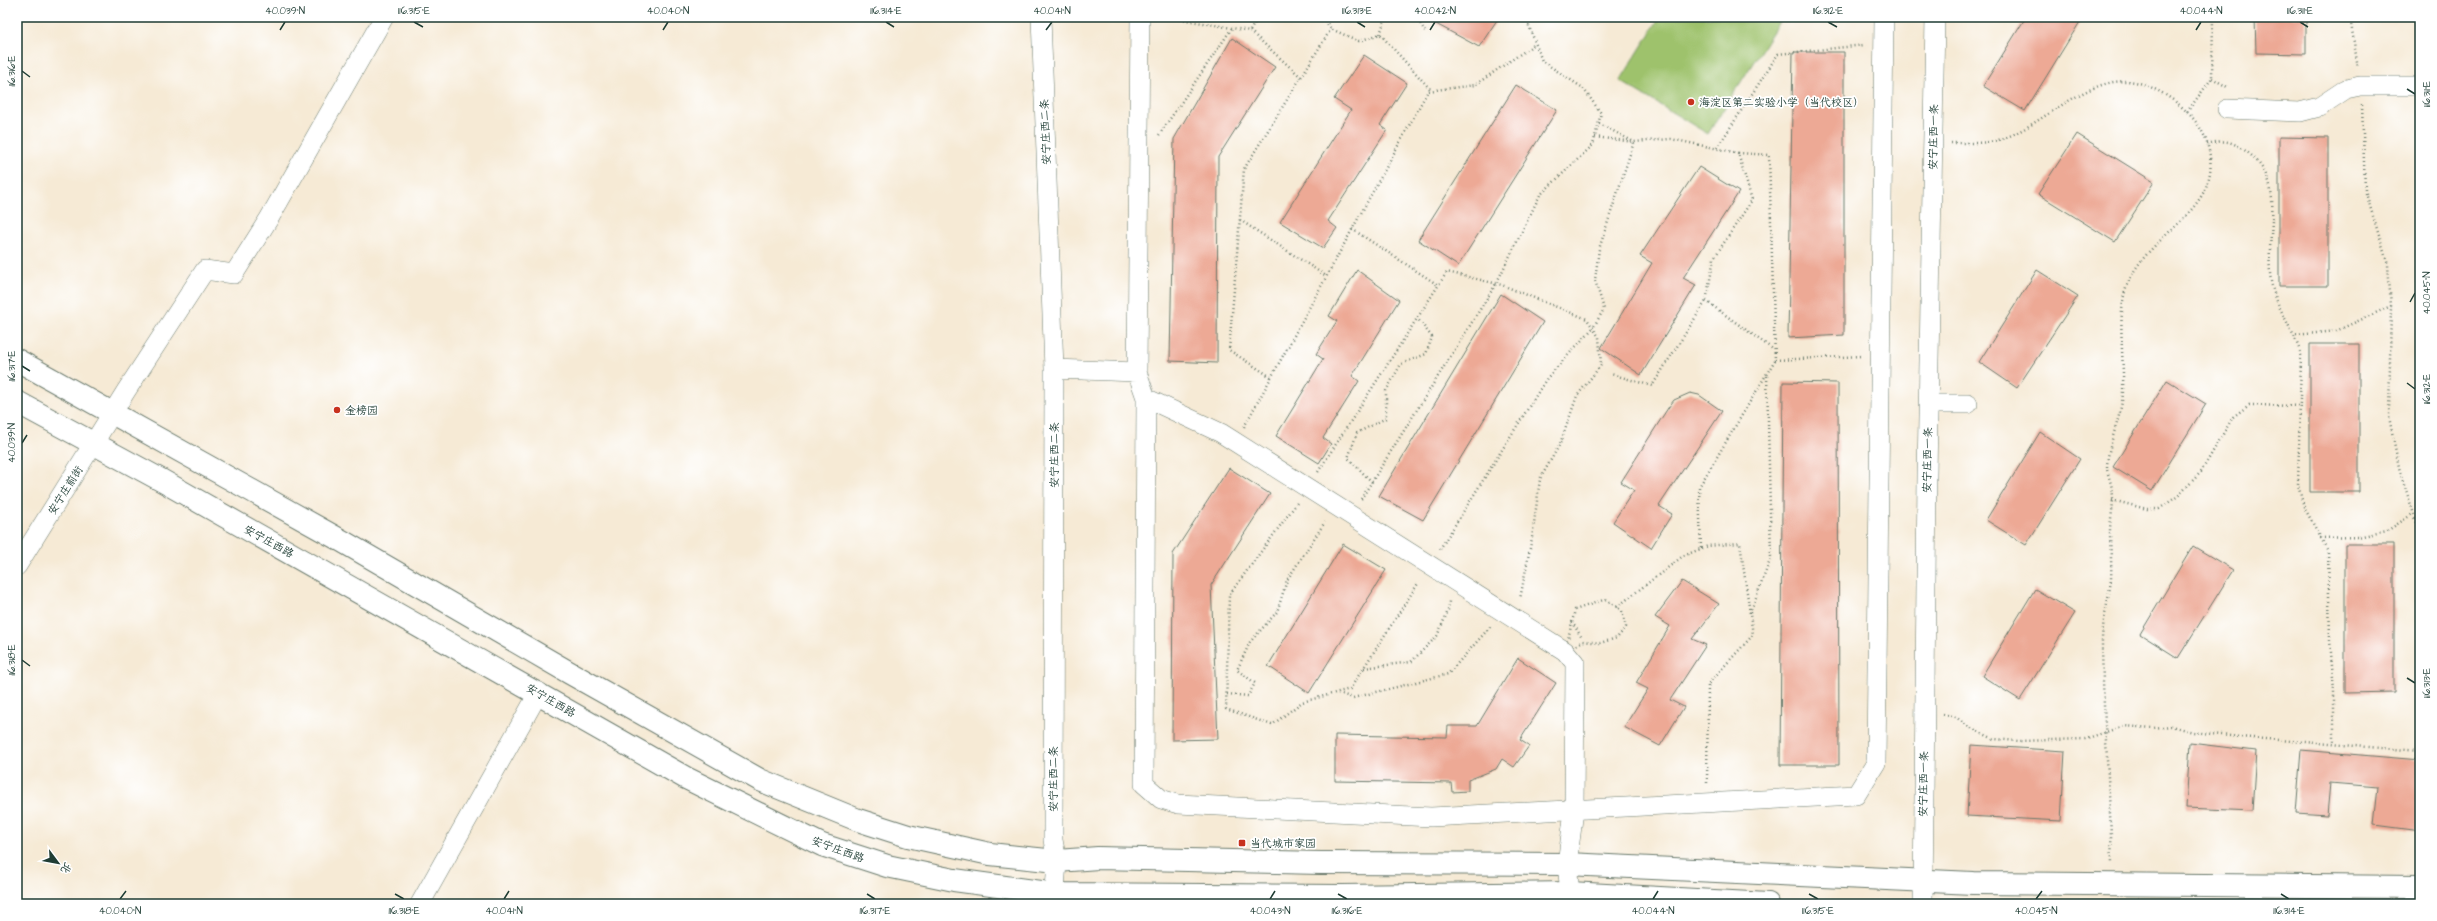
<svg xmlns="http://www.w3.org/2000/svg" width="2437" height="921" font-family="'Architects Daughter','LXGW WenKai TC',sans-serif">
  <style>
    .green { fill: #9ec26c; stroke: #5e8050 }
    .building { fill: #eda995 }
    .lines { fill: none; stroke-linecap: round; stroke-linejoin: round }
    .minor-casing { stroke: #6a7a6c; stroke-width: 20 }
    .major-casing { stroke: #6a7a6c; stroke-width: 24 }
    .path { stroke: #6a7a6c; stroke-width: 2.5; stroke-dasharray: 1 3; stroke-linecap: butt }
    .minor { stroke: #fff; stroke-width: 19 }
    .major { stroke: #fff; stroke-width: 22 }
    .ticks { fill: none; stroke: #1f3d34; stroke-width: 1.5 }
    .poi-dot { fill: #c8321e; stroke: #fff; stroke-width: 1.5 }
    .labels { text-anchor: middle; stroke-width: 3.5; stroke-linejoin: round; paint-order: stroke }
    .poi-label { font-size: 11px; fill: #1f3d34; stroke: #fff; text-anchor: start }
    .street-label { font-size: 11px; fill: #1f3d34; stroke: #fff }
    .neatline { fill: none; stroke: #1f3d34; stroke-width: 1.5 }
    .ticks-label { font-size: 10px; text-anchor: middle; fill: #1f3d34 }
  </style>
  <rect width="100%" height="100%" fill="#fff"/>
  <filter id="ink" filterUnits="userSpaceOnUse"><feTurbulence type="fractalNoise" baseFrequency=".025" numOctaves="2"/><feDisplacementMap in="SourceGraphic" scale="8" xChannelSelector="R" yChannelSelector="G"/><feConvolveMatrix kernelMatrix="1 2 1 2 8 2 1 2 1" color-interpolation-filters="sRGB"/></filter>
  <filter id="wash" filterUnits="userSpaceOnUse"><feTurbulence type="fractalNoise" baseFrequency=".012" numOctaves="4" result="noise"/><feDisplacementMap in="SourceGraphic" scale="16" xChannelSelector="R" yChannelSelector="G"/><feGaussianBlur stdDeviation="0.9" result="paint"/><feColorMatrix in="noise" values="0 0 0 0 0 0 0 0 0 0 0 0 0 0 0 0 0 1.4 0 .05"/><feComposite in="paint" operator="in"/></filter>
  <g filter="url(#wash)">
    <rect width="100%" height="100%" fill="#f6ead5"/>
    <path class="green" d="M 1660,17 L 1782,17 L 1708,134 L 1620,81 Z"/>
    <g id="blocks">
      <path class="building" d="M 1423,17 L 1499,17 L 1479,47 Z
        M 2026,17 L 2083,17 L 2025,111 L 1983,86 Z
        M 2255,17 L 2306,17 L 2306,54 L 2256,53 Z
        M 1232,38 L 1275,67 L 1218,157 L 1217,363 L 1170,361 L 1174,139 Z
        M 1793,52 L 1844,52 L 1844,335 L 1788,338 Z
        M 1364,55 L 1407,83 L 1380,125 L 1387,130 L 1328,221 L 1337,228 L 1323,248 L 1280,222 L 1351,110 L 1334,99 Z
        M 1516,85 L 1557,110 L 1458,266 L 1418,240 Z
        M 2077,134 L 2154,182 L 2115,242 L 2038,194 Z
        M 2279,137 L 2328,138 L 2328,286 L 2279,286 Z
        M 1699,167 L 1739,192 L 1683,278 L 1696,285 L 1641,375 L 1601,348 L 1652,263 L 1640,256 Z
        M 1357,270 L 1399,300 L 1352,376 L 1359,381 L 1323,438 L 1331,444 L 1319,463 L 1276,436 L 1323,359 L 1316,354 L 1337,321 L 1329,316 Z
        M 2037,270 L 2078,296 L 2017,388 L 1979,362 Z
        M 1501,294 L 1543,322 L 1423,520 L 1379,496 Z
        M 2310,344 L 2359,344 L 2359,492 L 2310,492 Z
        M 2167,380 L 2206,404 L 2152,491 L 2113,467 Z
        M 1783,382 L 1838,383 L 1839,765 L 1780,765 Z
        M 1690,393 L 1699,395 L 1722,411 L 1659,506 L 1672,514 L 1651,548 L 1613,522 L 1634,490 L 1621,482 L 1668,408 L 1674,400 Z
        M 2040,432 L 2080,459 L 2026,545 L 1986,520 Z
        M 1229,468 L 1270,494 L 1211,585 L 1218,739 L 1172,740 L 1173,554 Z
        M 1343,544 L 1386,570 L 1309,693 L 1268,666 Z
        M 2345,544 L 2394,544 L 2394,692 L 2345,693 Z
        M 2193,546 L 2233,570 L 2178,658 L 2140,634 Z
        M 1682,581 L 1719,604 L 1692,639 L 1706,645 L 1670,700 L 1684,707 L 1660,746 L 1624,727 L 1648,689 L 1636,683 L 1670,626 L 1655,617 Z
        M 2035,589 L 2075,613 L 2020,700 L 1982,676 Z
        M 1518,658 L 1556,683 L 1520,740 L 1529,746 L 1514,767 L 1502,759 L 1496,769 L 1468,780 L 1468,791 L 1452,792 L 1451,783 L 1335,781 L 1335,735 L 1447,737 L 1448,726 L 1477,726 Z
        M 2190,743 L 2256,751 L 2252,811 L 2186,808 Z
        M 1971,745 L 2065,751 L 2061,821 L 1967,816 Z
        M 2301,750 L 2420,760 L 2420,831 L 2374,825 L 2378,787 L 2330,783 L 2327,815 L 2296,813 Z"/>
    </g>
  </g>
  <g filter="url(#ink)">
    <use href="#blocks" fill-opacity="0" stroke="#6a7a6c" stroke-width="1"/>
    <g class="lines">
      <defs>
        <path id="minor" d="M 1041,17 L 1054,369 L 1053,840 L 1057,861 L 1054,904
          M 1140,17 L 1137,372 L 1146,398 L 1144,784 L 1161,799 L 1178,804 L 1431,817 L 1856,795 L 1876,763 L 1884,17
          M 2227,109 L 2300,112 L 2319,107 L 2346,89 L 2360,86 L 2420,86
          M 1054,369 L 1137,372
          M 1146,398 L 1221,433 L 1565,651 L 1575,663 L 1574,811 L 1567,864 L 1570,893
          M 1928,404 L 1968,404
          M 17,566 L 126,391 L 205,270 L 234,274 L 270,217 L 384,17
          M 420,904 L 539,692
          M 1923,904 L 1927,475 L 1935,17"/>
        <path id="major" d="M 17,360 L 342,541 L 570,673 L 760,780 L 858,820 L 908,836 L 990,854 L 1057,861 L 1098,858 L 1321,863 L 1567,864 L 1973,883 L 2420,887
          M 17,402 L 161,480 L 686,778 L 822,845 L 887,866 L 954,880 L 1056,894 L 1342,896 L 1570,893 L 1768,904"/>
      </defs>
      <use href="#minor" class="minor-casing"/>
      <use href="#major" class="major-casing"/>
      <path class="path" d="M 1168,17 L 1232,28
        M 1323,17 L 1331,29 L 1359,41 L 1380,34 L 1431,90
        M 1416,17 L 1425,31
        M 2350,17 L 2358,68
        M 1250,31 L 1301,77
        M 1380,34 L 1386,17
        M 2212,78 L 2229,88
        M 2362,105 L 2365,190 L 2388,265 L 2391,306 L 2389,417 L 2400,472 L 2420,532
        M 2187,112 L 2212,78 L 2213,17
        M 1159,135 L 1232,28 L 1250,31 L 1258,17
        M 1595,137 L 1634,142 L 1671,139 L 1738,153 L 1752,200 L 1714,258 L 1706,301 L 1652,386 L 1611,374
        M 1951,143 C 1966,143 1984,144 1998,140 C 2044,128 2095,63 2148,86 C 2172,96 2199,117 2207,143 C 2230,217 2133,233 2123,301 C 2119,331 2124,362 2123,391 C 2122,418 2107,444 2107,469 C 2108,476 2111,482 2112,489 C 2115,502 2110,518 2110,531 C 2110,547 2112,563 2111,579 C 2109,600 2102,621 2102,642 C 2103,716 2110,790 2112,864
        M 2207,144 C 2225,139 2232,141 2247,152 C 2294,187 2258,246 2274,293 C 2281,315 2295,333 2301,355 L 2298,485 L 2304,507 L 2328,551 L 2330,640 L 2334,690 L 2334,743
        M 1717,148 L 1778,54 L 1865,45
        M 1240,220 L 1326,276
        M 1352,229 L 1438,285
        M 1706,301 L 1774,350
        M 2296,335 L 2336,331 L 2391,306
        M 1775,360 L 1862,356
        M 1271,377 L 1229,350 L 1244,169 L 1331,29
        M 1244,427 L 1428,91 L 1475,85 L 1535,44
        M 1318,472 L 1447,272 L 1502,285 L 1587,319 L 1599,337 L 1601,365 L 1577,396 L 1560,444 L 1540,479 L 1532,538 L 1520,599
        M 1372,482 L 1348,458 L 1357,433 L 1386,418 L 1386,391 L 1401,364 L 1426,354 L 1432,337 L 1417,318
        M 1361,499 L 1496,284 L 1540,195 L 1593,145 L 1601,113 L 1583,88 L 1542,61 L 1529,26 L 1534,17
        M 2112,500 L 2147,509 L 2159,509 L 2178,496 L 2201,472 L 2233,417 L 2249,405 L 2301,406
        M 1297,503 L 1229,595 L 1226,709 L 1272,725 L 1302,702 L 1350,689 L 1419,582
        M 2320,538 L 2358,537 L 2387,531 L 2414,513
        M 1701,548 L 1699,487 L 1775,360 L 1769,155 L 1738,153
        M 1440,549 L 1547,378 L 1593,328 L 1604,309 L 1595,280 L 1599,249 L 1634,142 L 1598,123
        M 1606,599 L 1622,611 L 1626,627 L 1617,638 L 1600,643 L 1583,641 L 1565,651 L 1575,610 Z
        M 1617,607 L 1683,556 L 1708,546 L 1740,543 L 1753,635 L 1708,684 L 1707,783
        M 1750,613 L 1771,558 L 1767,374
        M 1572,622 L 1582,638
        M 1364,668 L 1411,662 L 1437,636 L 1448,611 L 1449,601
        M 1338,693 L 1353,698 L 1448,674 L 1491,626
        M 1227,694 L 1248,696 L 1255,683 L 1237,670 L 1250,642 L 1277,612 L 1287,580 L 1325,522
        M 1943,714 L 1956,717 L 1967,726 L 1994,739 L 2019,741 L 2085,739 L 2124,726 L 2153,728 L 2171,726 L 2193,732 L 2240,737 L 2420,751"/>
      <use href="#minor" class="minor"/>
      <use href="#major" class="major"/>
    </g>
  </g>
  <path class="ticks" d="M 414,22 L 423,27M 886,22 L 894,27M 1357,22 L 1365,27M 1828,22 L 1837,27M 2300,22 L 2308,27M 280,30 L 285,22M 663,30 L 668,22M 1046,30 L 1052,22M 1430,30 L 1435,22M 2196,30 L 2201,22M 22,71 L 30,77M 2407,89 L 2415,94M 2410,302 L 2415,293M 22,366 L 30,371M 2407,383 L 2415,389M 22,443 L 27,435M 22,660 L 30,666M 2407,678 L 2415,683M 395,894 L 404,899M 867,894 L 875,899M 1338,894 L 1347,899M 1809,894 L 1818,899M 2281,894 L 2289,899M 120,899 L 126,891M 504,899 L 509,891M 1270,899 L 1275,891M 1653,899 L 1658,891M 2036,899 L 2042,891"/>
  <g class="poi-dot">
    <circle cx="1691" cy="102" r="4"/>
    <circle cx="337" cy="410" r="4"/>
    <rect x="1238" y="839" width="8" height="8" rx="2"/>
  </g>
  <g class="labels">
    <g class="poi-label">
      <text x="1699" y="106">海淀区第二实验小学（当代校区）</text>
      <text x="345" y="414">金榜园</text>
      <text x="1250" y="847">当代城市家园</text>
    </g>
    <g class="street-label">
      <text transform="translate(1045 132) rotate(-92)" y="4">安宁庄西二条</text>
      <text transform="translate(1933 137) rotate(-89)" y="4">安宁庄西一条</text>
      <text transform="translate(1054 455) rotate(-90)" y="4">安宁庄西二条</text>
      <text transform="translate(1927 460) rotate(-89)" y="4">安宁庄西一条</text>
      <text transform="translate(65 490) rotate(-58)" y="4">安宁庄前街</text>
      <text transform="translate(269 541) rotate(29)" y="4">安宁庄西路</text>
      <text transform="translate(551 700) rotate(30)" y="4">安宁庄西路</text>
      <text transform="translate(1053 779) rotate(-90)" y="4">安宁庄西二条</text>
      <text transform="translate(1923 784) rotate(-89)" y="4">安宁庄西一条</text>
      <text transform="translate(838 849) rotate(20)" y="4">安宁庄西路</text>
    </g>
  </g>
  <rect width="2437" height="921" fill="none" stroke="#fff" stroke-width="44"/>
  <g transform="translate(58 863) rotate(122)" stroke="#ffffff" stroke-width="3" paint-order="stroke">
  <path d="M0-3L7 15L0 10L-7 15Z" fill="#1f3d34"/>
  <text y="-6" font-size="11" font-weight="bold" text-anchor="middle" fill="#1f3d34">北</text>
  </g>
  <rect x="22" y="22" width="2393" height="877" class="neatline"/>
  <g class="ticks-label">
    <text x="285" y="14">40.039°N</text>
    <text x="414" y="14">116.315°E</text>
    <text x="668" y="14">40.040°N</text>
    <text x="886" y="14">116.314°E</text>
    <text x="1052" y="14">40.041°N</text>
    <text x="1357" y="14">116.313°E</text>
    <text x="1435" y="14">40.042°N</text>
    <text x="1828" y="14">116.312°E</text>
    <text x="2201" y="14">40.044°N</text>
    <text x="2300" y="14">116.311°E</text>
    <text transform="translate(11 71) rotate(-90)" y="4">116.316°E</text>
    <text transform="translate(2426 94) rotate(-90)" y="4">116.311°E</text>
    <text transform="translate(2426 293) rotate(-90)" y="4">40.045°N</text>
    <text transform="translate(11 366) rotate(-90)" y="4">116.317°E</text>
    <text transform="translate(2426 389) rotate(-90)" y="4">116.312°E</text>
    <text transform="translate(11 443) rotate(-90)" y="4">40.039°N</text>
    <text transform="translate(11 660) rotate(-90)" y="4">116.318°E</text>
    <text transform="translate(2426 683) rotate(-90)" y="4">116.313°E</text>
    <text x="120" y="914">40.040°N</text>
    <text x="404" y="914">116.318°E</text>
    <text x="504" y="914">40.041°N</text>
    <text x="875" y="914">116.317°E</text>
    <text x="1270" y="914">40.043°N</text>
    <text x="1347" y="914">116.316°E</text>
    <text x="1653" y="914">40.044°N</text>
    <text x="1818" y="914">116.315°E</text>
    <text x="2036" y="914">40.045°N</text>
    <text x="2289" y="914">116.314°E</text>
  </g>
</svg>
